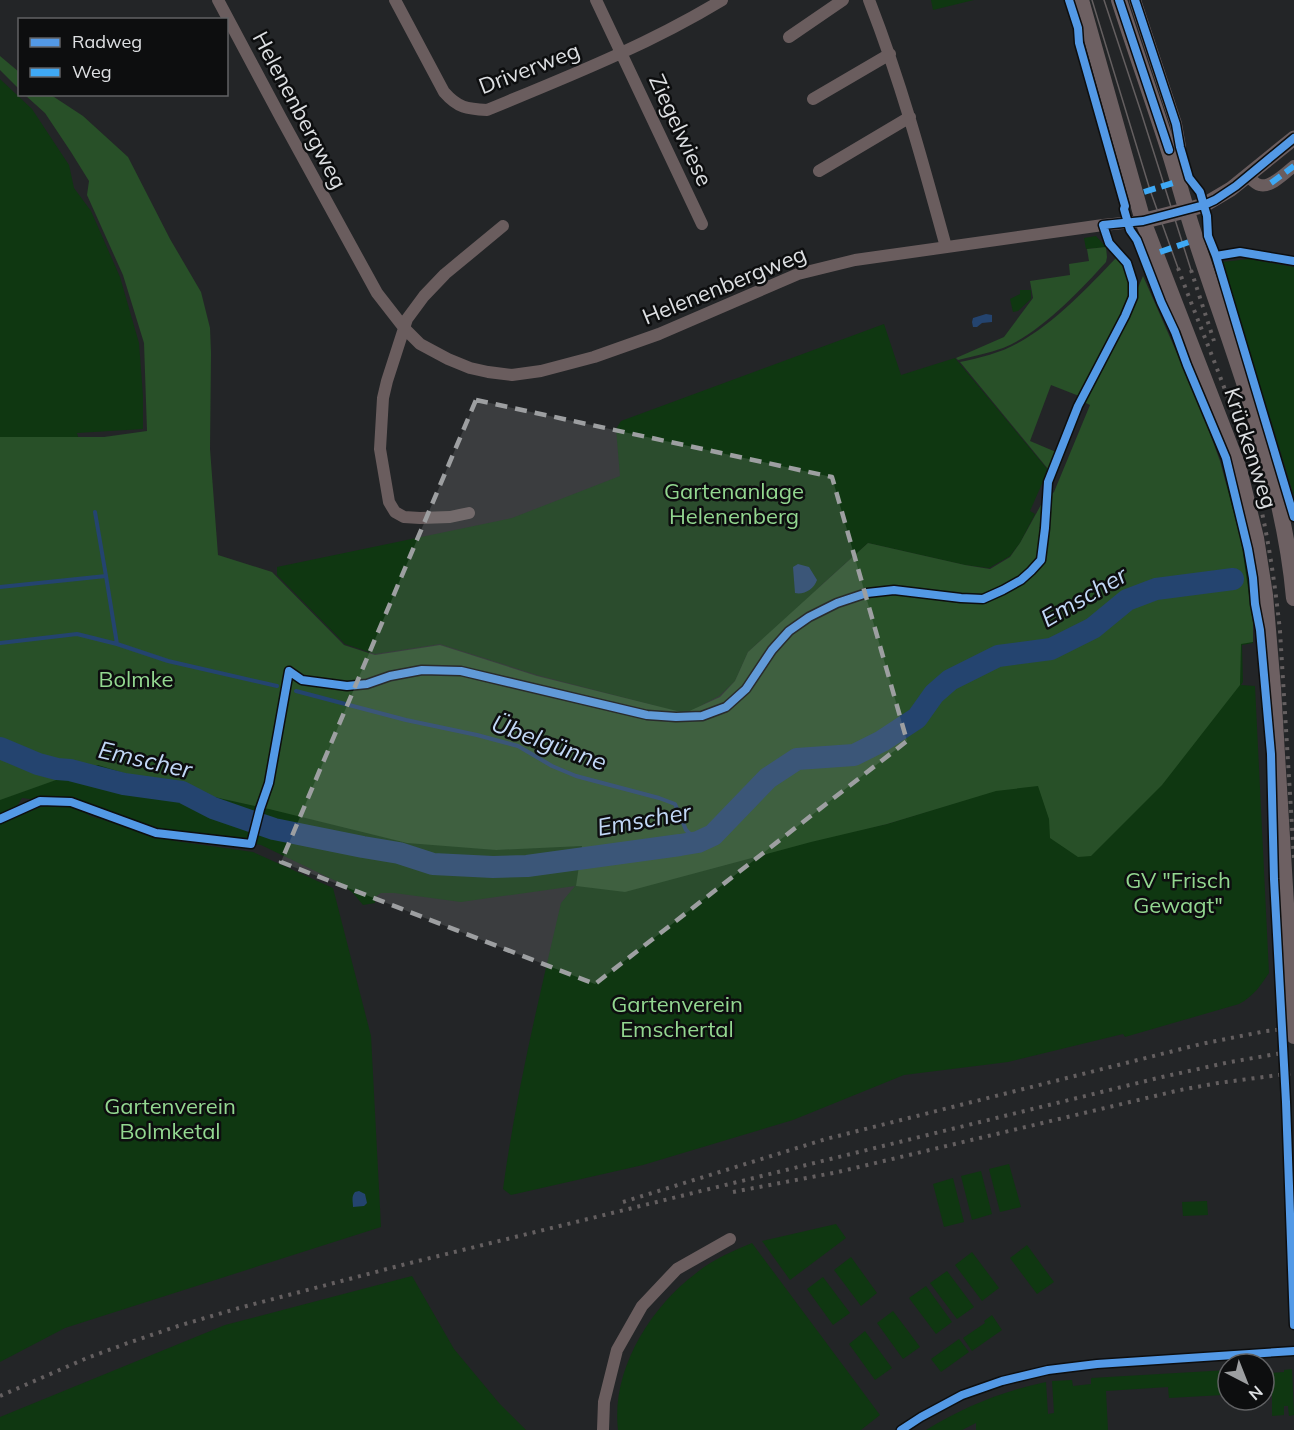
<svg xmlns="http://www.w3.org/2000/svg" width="1294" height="1430" font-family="Mulish,sans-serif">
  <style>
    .green { fill: #0f3711; fill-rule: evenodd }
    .forest { fill: #285028 }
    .water { fill: #24446f }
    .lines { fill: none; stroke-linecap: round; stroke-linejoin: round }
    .stream { stroke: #24446f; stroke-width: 4 }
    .river { stroke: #24446f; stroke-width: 22 }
    .minor { stroke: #6a5d5e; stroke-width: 12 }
    .tertiary { stroke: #6a5d5e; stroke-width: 15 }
    .secondary { stroke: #6d6062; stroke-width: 16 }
    .tram { stroke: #645f60; stroke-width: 1.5 }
    .rail { stroke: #645f60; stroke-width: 4; stroke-dasharray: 3 6; stroke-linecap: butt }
    .secondary-bridge { stroke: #6d6062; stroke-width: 16 }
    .quiet { stroke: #3fa9f5; stroke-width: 6; stroke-dasharray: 12 6; stroke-linecap: butt }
    .cycleway-casing { stroke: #0d0e0f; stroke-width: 11 }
    .cycleway { stroke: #5399e6; stroke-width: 8 }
    .marked { fill: #9d9fa1; fill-opacity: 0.2; stroke: #9d9fa1; stroke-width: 4.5; stroke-dasharray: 12 8; stroke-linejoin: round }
    .labels { text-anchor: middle; stroke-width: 5; stroke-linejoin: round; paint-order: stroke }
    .street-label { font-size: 22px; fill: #dee0e3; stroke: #0d0e0f }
    .park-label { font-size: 22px; fill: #93d790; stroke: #0d0e0f }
    .water-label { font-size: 24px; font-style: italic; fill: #c2d8f7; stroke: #0d0e0f }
  </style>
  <rect width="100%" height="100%" fill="#232527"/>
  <path class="green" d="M 931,0 L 974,0 L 933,10 Z
    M 0,79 L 32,109 L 69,165 L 74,188 L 91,211 L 120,277 L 139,343 L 143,396 L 143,429 L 77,433 L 82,450 L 330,657 L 660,707 L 537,675 L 440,644 L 375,654 L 345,644 L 277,575 L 277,567 L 512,518 L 620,476 L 616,429 L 621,421 L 884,324 L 901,375 L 955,358 L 1048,470 L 1030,511 L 1035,514 L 1020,543 L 1010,556 L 989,568 L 965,565 L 868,543 L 816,590 L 978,587 L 1209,436 L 1228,489 L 1245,549 L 1250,581 L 1253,643 L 1242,645 L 1243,682 L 1241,685 L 1255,686 L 1269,973 C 1260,986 1254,996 1239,1004 L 1125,1037 L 1123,1034 L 1008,1062 L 904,1075 L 793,1120 L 643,1165 L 511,1195 L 503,1189 C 516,1093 539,998 561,903 L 575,886 L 461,902 L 394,893 L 381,893 L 375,897 L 375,903 L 363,905 L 353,893 L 340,883 L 261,845 L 230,839 L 150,829 L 98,809 L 83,805 L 66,803 L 81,809 L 90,816 L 175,841 L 253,852 L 333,888 L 371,1036 L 381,1227 L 65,1328 L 0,1362 L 0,823 L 41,807 L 60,803 L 22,798 L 16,808 L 0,814 ZM 761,640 L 760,646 C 745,669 731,702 700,706 L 719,696 L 735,681 L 748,652 ZM 964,800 L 887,824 L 849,832 Z
    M 1096,236 L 1106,247 L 1086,249 L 1084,238 Z
    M 1249,259 L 1294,267 L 1294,496 L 1222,262 Z
    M 1020,290 L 1031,290 L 1031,299 L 1018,311 L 1013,312 L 1010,299 L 1020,294 Z
    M 1009,1164 L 1021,1207 L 1000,1212 L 989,1169 Z
    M 981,1171 L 992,1214 L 972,1220 L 961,1176 Z
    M 953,1178 L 964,1222 L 944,1227 L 933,1184 Z
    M 1207,1201 L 1208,1215 L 1183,1216 L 1182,1202 Z
    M 836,1224 L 846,1238 L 790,1280 L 762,1241 Z
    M 752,1243 L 880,1415 L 861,1430 L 618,1430 C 611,1371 649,1309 695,1274 C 712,1260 732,1251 752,1243 Z
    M 1027,1245 L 1054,1282 L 1037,1294 L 1010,1258 Z
    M 972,1252 L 999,1288 L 982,1301 L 955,1265 Z
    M 851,1257 L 877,1293 L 861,1306 L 834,1270 Z
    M 947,1271 L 974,1307 L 957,1319 L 930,1283 Z
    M 412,1276 L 454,1349 L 499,1403 L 526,1430 L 0,1430 L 0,1417 L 225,1325 Z
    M 823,1277 L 850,1313 L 833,1325 L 807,1289 Z
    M 926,1286 L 952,1322 L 936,1334 L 909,1298 Z
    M 893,1311 L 920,1347 L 903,1359 L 877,1323 Z
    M 992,1315 L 1002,1330 L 972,1351 L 963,1338 L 985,1323 L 984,1321 Z
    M 865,1331 L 892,1368 L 875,1380 L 849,1344 Z
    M 959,1339 L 969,1352 L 941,1372 L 931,1359 Z
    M 1264,1368 L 1267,1368 L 1268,1373 L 1284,1372 L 1284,1370 L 1292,1369 L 1294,1415 L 1289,1416 L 1288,1406 L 1284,1406 L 1284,1415 L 1272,1416 L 1272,1390 L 1266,1390 Z
    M 1228,1370 L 1228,1387 L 1223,1387 L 1223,1395 L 1169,1398 L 1168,1387 L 1106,1391 L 1108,1430 L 976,1430 L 976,1423 L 962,1430 L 926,1430 C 963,1407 1003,1391 1046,1382 L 1048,1414 L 1054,1413 L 1052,1381 L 1072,1380 L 1073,1386 L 1091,1384 L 1091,1378 Z"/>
  <path class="forest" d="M 0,56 L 19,72 L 19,89 L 0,70 Z
    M 25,95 L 51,95 L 83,116 L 128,157 L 170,239 L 201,292 L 210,328 L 211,353 L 210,449 L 218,555 L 272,572 L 344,645 L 375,655 L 440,645 L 537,676 L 685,713 L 720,697 L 735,681 L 748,652 L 868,543 L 965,565 L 990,569 L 1010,557 L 1020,543 L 1042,503 L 1054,492 L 1090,405 L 1084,402 L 1094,380 L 1109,355 L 1143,276 L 1198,401 L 1220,461 L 1241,540 L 1253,623 L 1253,642 L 1241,644 L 1240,685 L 1162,785 L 1091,856 L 1078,857 L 1050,838 L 1049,819 L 1038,786 L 996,791 L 887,824 L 811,842 L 625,892 L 576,886 L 582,846 L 496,850 L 407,843 L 269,809 L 169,787 L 98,765 L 0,800 L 0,437 L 104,437 L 147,431 L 144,343 L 123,275 L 87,195 L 89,181 L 71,152 L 45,113 Z
    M 1106,247 L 1107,257 L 1106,262 C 1079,292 1040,333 1003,348 C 989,353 973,356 958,360 L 956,358 L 1004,337 L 1033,298 L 1030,281 L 1070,275 L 1069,264 L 1089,261 L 1087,249 Z
    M 1117,257 L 1125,268 L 1130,282 L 1129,295 L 1122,314 L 1079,396 L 1051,385 L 1030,441 L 1056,452 L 1048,469 L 960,362 C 980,358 1000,353 1018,343 C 1056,322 1087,288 1117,257 Z"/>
  <path class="water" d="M 986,314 L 992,315 L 992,322 L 982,323 L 977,327 L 973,327 L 972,322 L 973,318 Z
    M 798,564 L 809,567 L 817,580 C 814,589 804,595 795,593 L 793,567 Z
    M 359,1191 L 365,1194 L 367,1203 L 364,1206 L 353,1207 C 353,1201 351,1197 355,1192 Z"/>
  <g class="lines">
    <path class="stream" d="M 95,512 L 106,576
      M 0,587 L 106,576 L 117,644
      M 0,643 L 77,634 L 117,644 L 168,661 L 277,686
      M 296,691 L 406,720 L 477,735 L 518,746 L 552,766 L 576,776 L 659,798 L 675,804 L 686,830 L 698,842"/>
    <path class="river" d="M 0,748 L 38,764 L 57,769 L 70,770 L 124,784 L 182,792 L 213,808 L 274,829 L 363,847 L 399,853 L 433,864 L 493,867 L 527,866 L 680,845 L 698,842 L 713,835 L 768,778 L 797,759 L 854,755 L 882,741 L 917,718 L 934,694 L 950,680 L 998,656 L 1051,649 L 1093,628 L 1127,600 L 1156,589 L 1233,579"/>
    <path class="minor" d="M 218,0 L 281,118 L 377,293 L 405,329 L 420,344 L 448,359 L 470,368 L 488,372 L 512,375 L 541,371 L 594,357 L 659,334 L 798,274 L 855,260 L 1103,225 L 1143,221
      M 395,0 L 444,92 C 458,108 467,109 487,110 C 567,77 648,45 722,0
      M 596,0 L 702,224
      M 869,0 C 901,82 923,163 946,247
      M 1135,0 L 1176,124 L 1180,147 L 1169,150
      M 789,37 L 843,0
      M 813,99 L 890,54
      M 819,171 L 910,117
      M 1248,176 C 1251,179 1255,184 1260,185 C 1271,188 1285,173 1294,166
      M 469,513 L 450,517 L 420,518 L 404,517 L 395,512 L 389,502 L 380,449 L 383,398 L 387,381 L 407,319 L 424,296 L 445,274 L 503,226
      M 603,1430 L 604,1402 L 617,1350 L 642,1306 L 677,1269 L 730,1239"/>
    <path class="tertiary" d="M 1187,210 L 1204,205 L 1231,189 L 1294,138"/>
    <path class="secondary" d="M 1081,0 L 1143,221 L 1239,469 L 1256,538 L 1265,595 L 1273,688 L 1292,1003
      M 1119,0 C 1135,50 1153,101 1169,151 C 1178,179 1185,207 1194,234 C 1232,352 1283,474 1294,598
      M 1143,221 L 1187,210"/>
    <path class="tram" d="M 1092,0 L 1150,190 L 1178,268
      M 1104,0 L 1141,112 L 1191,270"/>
    <path class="rail" d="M 1178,268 C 1202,333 1231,398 1250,465 C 1266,520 1274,575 1280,631 L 1294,859
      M 1191,270 L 1214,341
      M 733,1192 L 838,1172 L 1180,1090 L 1218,1083 L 1294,1073
      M 623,1202 L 826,1139 L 1201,1044 L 1266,1031 L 1294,1028
      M 0,1396 L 87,1358 L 128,1343 L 178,1326 L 239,1308 L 406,1264 L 1162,1077 L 1230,1062 L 1294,1051"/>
    <path class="secondary-bridge" d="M 1292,1003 L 1294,1036"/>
    <path class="quiet" d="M 1271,183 L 1294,166
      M 1144,192 L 1173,183
      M 1160,252 L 1189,242"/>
    <defs>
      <path id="cycleway" d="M 1069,0 L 1078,28 L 1079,43 L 1125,206 L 1124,209 L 1130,230 L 1137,240 L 1161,302 L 1175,332 L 1187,365 L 1226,458 L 1248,549 L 1253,578 L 1255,604 L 1260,630 L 1271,754 L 1274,879 L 1286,1102 L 1294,1325
        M 1119,0 L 1169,150
        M 1135,0 L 1176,124 L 1180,147 L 1189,178 L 1200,192 L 1207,216 L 1208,236 L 1216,256 L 1294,517
        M 1216,256 L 1240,252 L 1294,261
        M 0,819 L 40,801 L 71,802 L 156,833 L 251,844 L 260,809 L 269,783 L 289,671 L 302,680 L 347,686 L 367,684 L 390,676 L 422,670 L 461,671 L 647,715 L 676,717 L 702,716 L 726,707 L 746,689 L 772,650 L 789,631 L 809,617 L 837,603 L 867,593 L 894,590 L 961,598 L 983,599 L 1003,590 L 1021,580 L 1031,571 L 1041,560 L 1045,528 L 1048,482 L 1078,406 L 1125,316 L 1133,297 L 1133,282 L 1127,263 L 1109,243 L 1103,225 L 1143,221 L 1204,205 L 1215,200 L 1236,186 L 1294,138
        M 901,1430 L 921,1417 L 962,1395 L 1002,1381 L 1048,1370 L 1097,1364 L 1294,1351"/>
    </defs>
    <use href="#cycleway" class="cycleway-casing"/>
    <use href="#cycleway" class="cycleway"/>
  </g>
  <path class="marked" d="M 476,400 L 832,477 L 907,741 L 595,984 L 281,862 Z"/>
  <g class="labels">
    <g class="street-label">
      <text transform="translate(529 68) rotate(-21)" y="8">Driverweg</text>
      <text transform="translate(300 110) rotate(62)" y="8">Helenenbergweg</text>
      <text transform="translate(681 130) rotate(65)" y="8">Ziegelwiese</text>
      <text transform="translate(724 285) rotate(-22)" y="8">Helenenbergweg</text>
      <text transform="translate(1251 448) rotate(72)" y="8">Krückenweg</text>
    </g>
    <g class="park-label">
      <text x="734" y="499">Gartenanlage<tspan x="734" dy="25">Helenenberg</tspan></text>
      <text x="136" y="687">Bolmke</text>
      <text x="1178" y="888">GV "Frisch<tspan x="1178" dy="25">Gewagt"</tspan></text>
      <text x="677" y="1012">Gartenverein<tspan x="677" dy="25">Emschertal</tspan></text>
      <text x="170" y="1114">Gartenverein<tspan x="170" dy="25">Bolmketal</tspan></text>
    </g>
    <g class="water-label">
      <text transform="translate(1084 597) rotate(-30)" y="8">Emscher</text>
      <text transform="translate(549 743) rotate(20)" y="8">Übelgünne</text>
      <text transform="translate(145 760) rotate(13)" y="8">Emscher</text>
      <text transform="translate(644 820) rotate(-10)" y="8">Emscher</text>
    </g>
  </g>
  <rect x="18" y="18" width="210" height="78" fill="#0d0e0f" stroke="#616264" stroke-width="1.5"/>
  <rect x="30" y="38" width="30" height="9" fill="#5399e6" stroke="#616264" stroke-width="1.5"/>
  <text x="72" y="48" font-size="18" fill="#dee0e3">Radweg</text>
  <rect x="30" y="68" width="30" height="9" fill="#3fa9f5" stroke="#616264" stroke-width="1.5"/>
  <text x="72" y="78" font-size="18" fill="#dee0e3">Weg</text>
  <g transform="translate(1246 1382) rotate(138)"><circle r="28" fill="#0d0e0f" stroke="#616264" stroke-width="1.5"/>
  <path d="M0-4.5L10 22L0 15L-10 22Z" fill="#9d9fa1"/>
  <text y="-9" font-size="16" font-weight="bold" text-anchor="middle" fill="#dee0e3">N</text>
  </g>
</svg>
